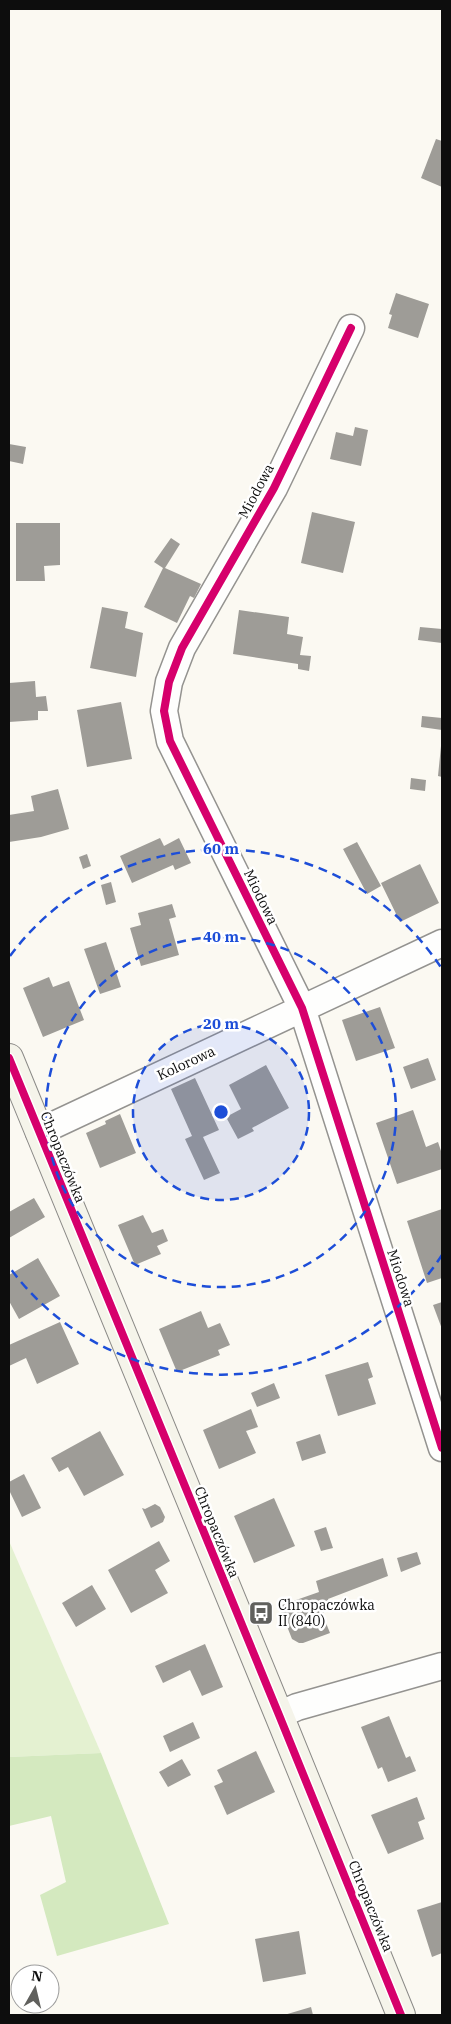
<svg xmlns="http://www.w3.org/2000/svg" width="451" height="2024" font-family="'IBM Plex Serif',serif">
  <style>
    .green { fill: #e4f1d1 }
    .forest { fill: #d4e9bf }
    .building { fill: #9e9c97 }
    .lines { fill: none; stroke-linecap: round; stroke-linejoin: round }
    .street-casing { stroke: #949390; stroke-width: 29 }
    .secondary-casing { stroke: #8b8a87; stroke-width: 30 }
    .street { stroke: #fefefd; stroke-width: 26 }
    .secondary { stroke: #f5f4ea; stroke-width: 28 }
    .cycleway-casing { stroke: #fff; stroke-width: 11 }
    .cycleway { stroke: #d6006c; stroke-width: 8 }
    .ring { fill: none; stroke: #1d4ed8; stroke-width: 2.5; stroke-dasharray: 9 6 }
    .labels { text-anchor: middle; stroke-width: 5; stroke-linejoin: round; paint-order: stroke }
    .street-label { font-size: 14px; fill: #0d0d0d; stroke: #fff }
    .poi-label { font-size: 14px; fill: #0d0d0d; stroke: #fff; text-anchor: start }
    .centre { fill: #1d4ed8; stroke: #fff; stroke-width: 2.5 }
    .ring-label { font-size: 15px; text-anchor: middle; font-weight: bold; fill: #1d4ed8; stroke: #fff; stroke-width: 5; stroke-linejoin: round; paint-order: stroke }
  </style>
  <rect width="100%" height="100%" fill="#fbf9f2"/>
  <path class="green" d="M 9,1541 L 101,1753 L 9,1757 Z"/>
  <path class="forest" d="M 101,1753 L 169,1924 L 57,1956 L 40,1895 L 66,1882 L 51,1816 L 9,1826 L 9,1757 Z"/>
  <path class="building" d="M 436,139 L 442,141 L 442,187 L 421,178 Z
    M 396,293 L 429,304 L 418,338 L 388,328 L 392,315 L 389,314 Z
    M 355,427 L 368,430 L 361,466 L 330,459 L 336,432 L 353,436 Z
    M 9,444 L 26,447 L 23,464 L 9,461 Z
    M 312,512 L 355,522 L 343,573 L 301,563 Z
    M 16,523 L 60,523 L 60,565 L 44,566 L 45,581 L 16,581 Z
    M 171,538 L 180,544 L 165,568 L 201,584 L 194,598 L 190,596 L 177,623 L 144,607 L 163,568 L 154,562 Z
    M 102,607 L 128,612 L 125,628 L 143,633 L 136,677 L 90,668 Z
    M 239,610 L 289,617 L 287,634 L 303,637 L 300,655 L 311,656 L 309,671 L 298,669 L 298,664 L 233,654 Z
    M 420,627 L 442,629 L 442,643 L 418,640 Z
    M 35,681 L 36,697 L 46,696 L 48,711 L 38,711 L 38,720 L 9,722 L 9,683 Z
    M 121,702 L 132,759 L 87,767 L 77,710 Z
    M 422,716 L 442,718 L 442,730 L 421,727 Z
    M 441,746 L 442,746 L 442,777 L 438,776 Z
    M 411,778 L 426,780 L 425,791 L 410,789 Z
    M 58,789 L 69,829 L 41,837 L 9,842 L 9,815 L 34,811 L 31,796 Z
    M 160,838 L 164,846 L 179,838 L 191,863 L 175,870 L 173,865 L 132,883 L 120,856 Z
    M 357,842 L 381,886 L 367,894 L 343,849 Z
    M 87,854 L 91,866 L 83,869 L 79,857 Z
    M 420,864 L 439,903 L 400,922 L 381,883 Z
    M 111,882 L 116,902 L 106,905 L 101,885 Z
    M 172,904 L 176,917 L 169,919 L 179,955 L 141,966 L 130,928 L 141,925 L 138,913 Z
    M 106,942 L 121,987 L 100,994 L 84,949 Z
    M 49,977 L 53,987 L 69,981 L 84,1020 L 43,1037 L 23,988 Z
    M 380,1007 L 395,1048 L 356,1061 L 342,1020 Z
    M 428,1058 L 436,1080 L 411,1089 L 403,1067 Z
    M 266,1065 L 289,1108 L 252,1128 L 254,1131 L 238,1139 L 226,1117 L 241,1109 L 229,1085 Z
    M 195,1078 L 219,1130 L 203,1137 L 220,1173 L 204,1180 L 185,1139 L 192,1136 L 171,1089 Z
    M 413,1110 L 426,1147 L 438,1142 L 442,1154 L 442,1169 L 397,1184 L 376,1123 Z
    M 120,1114 L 136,1153 L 100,1168 L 86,1133 L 106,1124 L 105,1121 Z
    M 34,1198 L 45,1217 L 9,1238 L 9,1212 Z
    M 442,1209 L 442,1278 L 427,1283 L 407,1221 Z
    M 143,1215 L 152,1233 L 163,1229 L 168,1241 L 157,1246 L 161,1254 L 135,1265 L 118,1225 Z
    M 38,1258 L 60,1296 L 19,1319 L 9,1301 L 9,1275 Z
    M 442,1302 L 442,1329 L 433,1305 Z
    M 201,1311 L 208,1328 L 220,1323 L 230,1345 L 218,1350 L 220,1355 L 177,1372 L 159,1329 Z
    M 60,1322 L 79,1364 L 37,1384 L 26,1358 L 9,1366 L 9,1345 Z
    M 368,1362 L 373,1377 L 368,1379 L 376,1404 L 338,1416 L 325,1375 Z
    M 274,1383 L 280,1398 L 257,1407 L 251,1393 Z
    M 251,1409 L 258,1427 L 246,1431 L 256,1453 L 219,1469 L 203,1430 Z
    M 100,1431 L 124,1475 L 84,1496 L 68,1467 L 59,1472 L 51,1458 Z
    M 320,1434 L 326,1453 L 302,1461 L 296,1442 Z
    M 24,1474 L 41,1508 L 22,1517 L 9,1490 L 9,1482 Z
    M 274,1498 L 295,1546 L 254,1563 L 234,1516 Z
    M 155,1504 L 160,1507 L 165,1517 L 163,1522 L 151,1528 L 142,1508 L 145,1509 Z
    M 326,1527 L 333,1548 L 321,1551 L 314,1531 Z
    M 159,1541 L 170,1561 L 155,1570 L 168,1593 L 131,1613 L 108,1570 Z
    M 417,1552 L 421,1564 L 401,1572 L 397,1558 Z
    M 383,1558 L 388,1576 L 328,1599 L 331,1609 L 322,1613 L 330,1633 L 303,1643 L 299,1643 L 292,1639 L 279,1606 L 319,1592 L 316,1581 Z
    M 92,1585 L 106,1609 L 76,1627 L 62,1603 Z
    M 205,1644 L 223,1687 L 202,1696 L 190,1670 L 163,1683 L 155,1666 Z
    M 389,1716 L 406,1758 L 410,1756 L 416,1771 L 388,1782 L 382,1767 L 378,1769 L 361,1727 Z
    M 193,1722 L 200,1738 L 170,1752 L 163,1736 Z
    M 256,1751 L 275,1792 L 227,1815 L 214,1786 L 223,1782 L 217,1770 Z
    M 182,1759 L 191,1775 L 168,1787 L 159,1772 Z
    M 417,1797 L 425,1819 L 418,1822 L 424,1839 L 388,1854 L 371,1815 Z
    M 442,1902 L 442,1953 L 432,1957 L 417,1910 Z
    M 299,1931 L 306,1974 L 263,1982 L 255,1939 Z
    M 311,2007 L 313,2015 L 284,2015 Z"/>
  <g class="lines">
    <defs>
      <path id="street" d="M 351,328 L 274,488 L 182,648 L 169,682 L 164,711 L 170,741 L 302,1008 L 442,1448
        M 39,1132 L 442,943
        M 279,1715 L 297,1707 L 442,1666"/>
      <path id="secondary" d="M 9,1058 L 279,1715 L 401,2015"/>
    </defs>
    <use href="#street" class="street-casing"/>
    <use href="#secondary" class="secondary-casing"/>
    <use href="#street" class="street"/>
    <use href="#secondary" class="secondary"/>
    <defs>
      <path id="cycleway" d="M 351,328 L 274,488 L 182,648 L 169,682 L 164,711 L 170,741 L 302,1008 L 442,1448
        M 9,1058 L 279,1715 L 401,2015"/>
    </defs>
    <use href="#cycleway" class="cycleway-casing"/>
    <use href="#cycleway" class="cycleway"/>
  </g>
  <circle cx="221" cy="1112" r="88" fill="#1d4ed8" fill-opacity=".12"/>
  <g class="ring">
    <circle cx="221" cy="1112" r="88"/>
    <circle cx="221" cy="1112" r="175"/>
    <path d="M442 1255A263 263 0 0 1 10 1268M10 956A263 263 0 0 1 442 969"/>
  </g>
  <defs>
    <symbol id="bus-square" viewBox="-11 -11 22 22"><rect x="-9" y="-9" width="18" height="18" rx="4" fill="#60605d" stroke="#fff"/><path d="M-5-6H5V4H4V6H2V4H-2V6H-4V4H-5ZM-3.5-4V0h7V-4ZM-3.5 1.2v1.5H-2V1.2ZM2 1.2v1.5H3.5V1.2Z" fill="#fff"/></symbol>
  </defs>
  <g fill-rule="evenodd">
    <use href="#bus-square" x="247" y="1599" width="28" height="28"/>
  </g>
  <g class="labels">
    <g class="street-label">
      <text transform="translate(256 491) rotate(-62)" y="5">Miodowa</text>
      <text transform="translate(261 897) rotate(64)" y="5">Miodowa</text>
      <text transform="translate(186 1063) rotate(-25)" y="5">Kolorowa</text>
      <text transform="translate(63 1157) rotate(68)" y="5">Chropaczówka</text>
      <text transform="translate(401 1278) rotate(72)" y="5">Miodowa</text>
      <text transform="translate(217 1532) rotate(68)" y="5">Chropaczówka</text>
      <text transform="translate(371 1906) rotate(68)" y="5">Chropaczówka</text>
    </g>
    <g class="poi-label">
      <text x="278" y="1610">Chropaczówka<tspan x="278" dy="16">II (840)</tspan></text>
    </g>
  </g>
  <circle cx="221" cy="1112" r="8" class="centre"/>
  <g class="ring-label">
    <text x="221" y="854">60 m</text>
    <text x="221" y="942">40 m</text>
    <text x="221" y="1029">20 m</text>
  </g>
  <rect width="451" height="2024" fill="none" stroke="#0d0d0d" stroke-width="20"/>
  <g transform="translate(35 1989) rotate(8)"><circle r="24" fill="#ffffff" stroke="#9e9e9e"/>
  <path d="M0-4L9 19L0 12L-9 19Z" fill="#60605d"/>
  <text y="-8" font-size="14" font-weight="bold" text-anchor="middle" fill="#0d0d0d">N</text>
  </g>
</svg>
